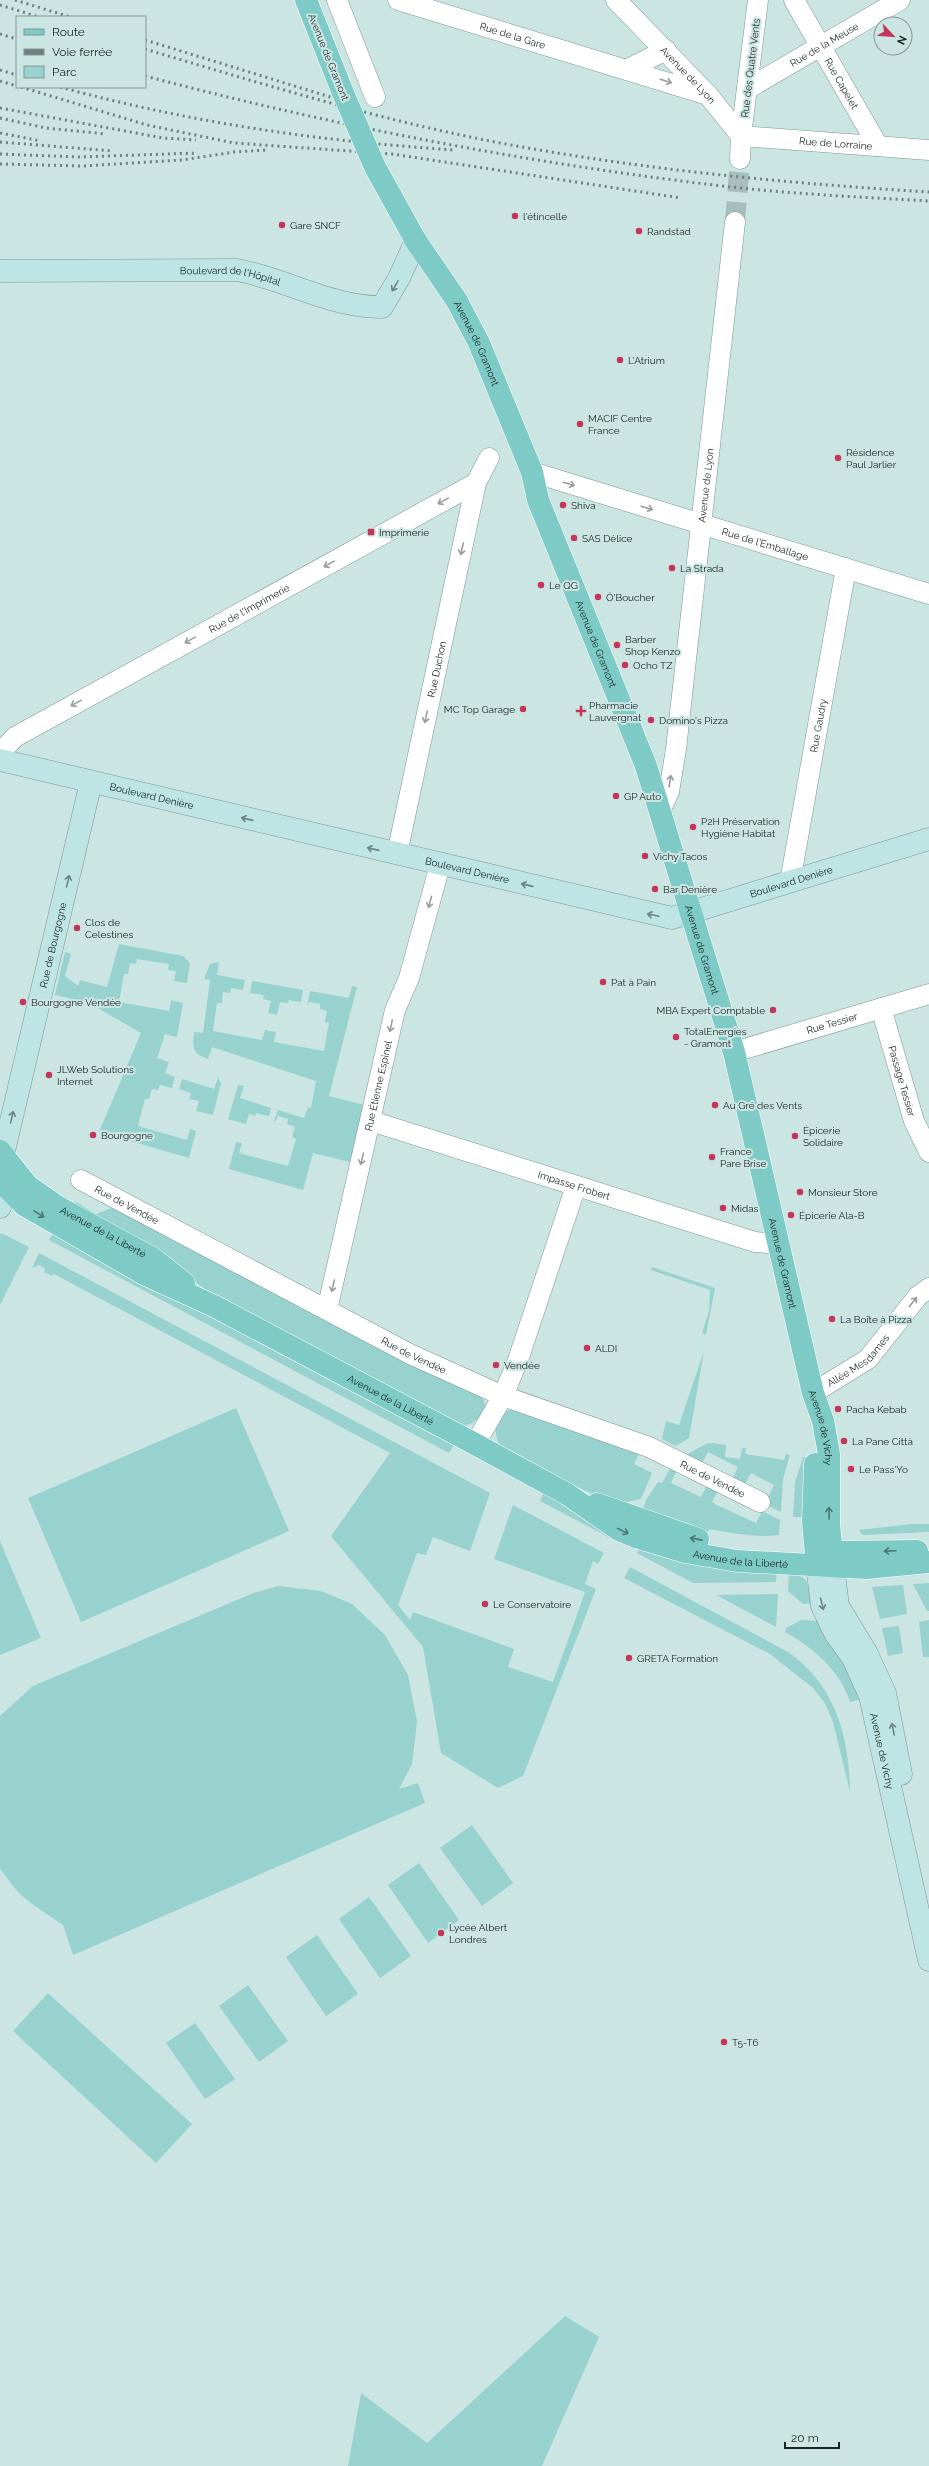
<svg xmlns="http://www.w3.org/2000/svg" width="929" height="2466" font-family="Raleway,sans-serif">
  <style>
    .green { fill: #97d2ce }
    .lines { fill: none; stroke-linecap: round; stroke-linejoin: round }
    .street-tunnel { stroke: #a7bebc; stroke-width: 20; stroke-dasharray: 20 10; stroke-linecap: butt }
    .street-casing { stroke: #7d9593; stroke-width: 21 }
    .secondary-casing { stroke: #7d9593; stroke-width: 23 }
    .primary-casing { stroke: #fff; stroke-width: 23 }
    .street { stroke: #fff; stroke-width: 20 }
    .secondary { stroke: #bee4e3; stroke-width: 22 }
    .primary { stroke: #7dcac7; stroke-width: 22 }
    .rail { stroke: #6e807e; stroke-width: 3; stroke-dasharray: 2 4; stroke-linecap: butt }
    .primary-bridge-casing { stroke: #fff; stroke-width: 23; stroke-linecap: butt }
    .primary-bridge { stroke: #7dcac7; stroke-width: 22 }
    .oneway { stroke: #989c9c }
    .oneway2 { stroke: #6c8482 }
    .oneway3 { stroke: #4b7674 }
    .poi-dot { fill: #c53559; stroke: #cbe5e2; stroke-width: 1.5 }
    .labels { text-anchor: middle; stroke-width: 4; stroke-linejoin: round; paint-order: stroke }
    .street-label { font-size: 10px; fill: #192322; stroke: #cbe5e2 }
    .poi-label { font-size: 10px; fill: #192322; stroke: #cbe5e2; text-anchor: start }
  </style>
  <rect width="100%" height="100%" fill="#cbe5e2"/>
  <path class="green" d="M 119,944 L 183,956 L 190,963 L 187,983 L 174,981 L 176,971 L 168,970 L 169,964 L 137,959 L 136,964 L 130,963 L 128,974 L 124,974 L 119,1002 L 169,1011 L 171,1000 L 183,1003 L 177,1037 L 165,1034 L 157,1058 L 169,1062 L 165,1073 L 175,1077 L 172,1088 L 160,1085 L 158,1090 L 152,1089 L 149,1099 L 145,1099 L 138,1126 L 187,1140 L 190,1129 L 196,1131 L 189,1158 L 99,1132 L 141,1033 L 89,1003 L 55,995 L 65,952 L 71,954 L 65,976 L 78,986 L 80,980 L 107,987 Z
    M 219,962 L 217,975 L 245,980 L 243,990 L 231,988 L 230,993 L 223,992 L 222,1003 L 217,1003 L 213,1031 L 262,1040 L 265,1030 L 276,1032 L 274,1042 L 324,1051 L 329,1023 L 325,1022 L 327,1011 L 320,1009 L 320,1004 L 309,1002 L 307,1007 L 310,991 L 349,998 L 352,986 L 357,987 L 329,1096 L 364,1105 L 350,1162 L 313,1153 L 303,1190 L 229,1169 L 236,1142 L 242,1143 L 239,1153 L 288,1166 L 296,1139 L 292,1137 L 295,1127 L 287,1124 L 288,1119 L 278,1116 L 276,1121 L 274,1121 L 278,1110 L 304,1118 L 308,1107 L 311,1108 L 316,1081 L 212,1047 L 208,1059 C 193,1054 192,1048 194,1032 L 203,1033 L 210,980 L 204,979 L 210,964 Z
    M 252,981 L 303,990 L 301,1002 L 289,1000 L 288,1003 L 280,1002 L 277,1015 L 268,1013 L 271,1001 L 263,999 L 264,995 L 250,993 Z
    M 218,1078 L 221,1083 L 213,1115 L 196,1111 L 199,1101 L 189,1099 L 191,1093 L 179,1089 L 182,1079 L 214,1089 Z
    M 238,1085 L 244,1086 L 240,1098 L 271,1108 L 269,1116 L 256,1113 L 255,1116 L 249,1114 L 246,1124 L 228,1119 Z
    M 76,1202 L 96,1214 L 114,1207 L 481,1396 C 492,1409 477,1423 464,1426 L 214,1295 L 155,1255 L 70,1210 Z
    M 55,1230 L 455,1443 L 449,1453 L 49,1240 Z
    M 1,1233 L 29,1247 L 0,1305 L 0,1235 Z
    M 39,1253 L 490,1493 L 470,1551 L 433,1537 L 426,1555 L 417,1553 L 398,1605 L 410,1620 L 413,1612 L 514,1649 L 508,1667 L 553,1682 L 585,1592 L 494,1559 L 513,1505 L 604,1553 L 598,1564 L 593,1561 L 585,1584 L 596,1589 L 523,1776 L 498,1788 L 441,1753 L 423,1647 L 331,1536 L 390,1453 L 54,1274 L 52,1276 L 44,1272 L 45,1269 L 39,1265 L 32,1268 Z
    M 652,1267 L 715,1288 L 706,1335 L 702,1333 L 709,1311 L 710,1290 L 651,1270 Z
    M 704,1351 L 689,1438 L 676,1446 L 662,1439 L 666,1421 L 679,1425 Z
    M 236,1408 L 289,1531 L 81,1622 L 28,1498 Z
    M 515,1408 L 640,1452 L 634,1464 L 652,1473 L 641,1499 L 627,1502 L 623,1508 L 575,1486 L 503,1449 C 490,1435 495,1413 515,1408 Z
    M 712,1443 L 726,1445 L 725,1457 L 740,1459 L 742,1448 L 746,1448 L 745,1454 L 784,1460 L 786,1454 L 790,1455 L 783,1479 L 781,1512 L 765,1504 L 774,1485 L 751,1473 L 744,1486 L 732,1480 L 738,1467 L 708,1452 L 701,1465 L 684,1456 L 706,1444 Z
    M 803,1457 L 807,1457 L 805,1517 L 793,1517 L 795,1482 Z
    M 671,1467 L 677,1470 L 671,1483 L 701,1497 L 707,1485 L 718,1490 L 712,1502 L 717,1505 L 756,1523 L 762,1511 L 780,1520 L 779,1535 C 755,1538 732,1533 709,1529 L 707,1535 L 641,1515 L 646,1500 L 658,1482 L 662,1483 Z
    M 544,1492 L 613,1532 L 610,1538 L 540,1501 Z
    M 911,1524 L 929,1524 L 929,1532 L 863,1535 L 860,1532 L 859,1530 Z
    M 0,1541 L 41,1638 L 0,1655 Z
    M 640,1548 L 777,1569 L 776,1582 L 693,1583 L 637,1553 Z
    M 630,1567 L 788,1652 C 836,1686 849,1736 850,1792 L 833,1722 L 825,1703 L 813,1688 L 770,1654 L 624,1578 Z
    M 789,1570 L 805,1579 L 815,1603 L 803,1604 L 788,1591 Z
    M 929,1583 L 929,1611 L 927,1611 L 913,1584 Z
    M 903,1585 L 907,1614 L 880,1619 L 872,1587 Z
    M 278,1586 L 321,1591 L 352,1604 L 385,1635 L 408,1675 L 417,1722 L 412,1764 L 399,1789 L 418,1783 L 425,1803 L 73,1955 L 63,1925 L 32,1904 L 18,1892 L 0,1869 L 0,1716 L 33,1686 L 251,1594 Z
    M 778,1594 L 776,1627 L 716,1595 Z
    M 801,1620 L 817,1621 L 865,1698 L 850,1702 C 841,1671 812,1647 785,1632 L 786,1628 Z
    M 929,1620 L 929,1657 L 923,1657 L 919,1622 Z
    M 899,1626 L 903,1653 L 888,1656 L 882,1628 Z
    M 472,1825 L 513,1883 L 482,1906 L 440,1848 Z
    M 419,1863 L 459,1920 L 428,1943 L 388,1885 Z
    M 369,1897 L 411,1956 L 380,1978 L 339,1919 Z
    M 317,1935 L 358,1994 L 326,2016 L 286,1957 Z
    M 248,1985 L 288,2041 L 259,2062 L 219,2006 Z
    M 48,1993 L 192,2124 L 156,2163 L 13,2031 Z
    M 195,2023 L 235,2079 L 205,2099 L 166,2043 Z
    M 565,2316 L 599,2337 L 542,2466 L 348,2466 L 361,2393 L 427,2443 Z"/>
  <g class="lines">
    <path class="street-tunnel" d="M 735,222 L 740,159"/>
    <defs>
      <g id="street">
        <path d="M 337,0 L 375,97"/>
        <path id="s1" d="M 398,0 L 708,95"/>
        <path id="s2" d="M 616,0 L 708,95 L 741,136 L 740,159"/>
        <path id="s3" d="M 758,0 L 741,136 L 929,150"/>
        <path id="s4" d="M 794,0 L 878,146"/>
        <path d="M 628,69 L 666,50"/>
        <path id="s5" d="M 747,89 L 900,0"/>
        <path id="s6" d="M 532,472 L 929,594"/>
        <path id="s7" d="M 0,753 L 15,737 L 476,483 L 489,458"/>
        <path id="s8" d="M 660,811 L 669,792 L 676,749 L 735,222"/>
        <path id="s9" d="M 397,854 L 476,483"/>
        <path id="s10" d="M 790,882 L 846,568"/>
        <path id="s11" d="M 881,1008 L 914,1121 L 929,1152"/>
        <path id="s12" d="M 734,1052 L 929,994"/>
        <path id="s13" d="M 371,1121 L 755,1242 L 779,1244"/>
        <path id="s14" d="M 81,1180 L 410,1354 L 503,1396 L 649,1447 L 760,1502"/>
        <path id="s15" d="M 327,1310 L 395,1010 L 409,978 L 440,865"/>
        <path id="s16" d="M 813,1393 L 868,1359 L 918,1296 L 929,1288"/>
        <path d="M 475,1444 L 503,1396 L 518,1360 L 576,1186"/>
      </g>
      <g id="secondary">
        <path id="s17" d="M 0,271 L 237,270 C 286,279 333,308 382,307 L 399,278 L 416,241"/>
        <path id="s18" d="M 0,760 L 672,918 L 929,839"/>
        <path id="s19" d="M 5,1172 L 3,1155 L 91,782"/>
        <path d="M 0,1207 L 8,1190"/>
        <path id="s20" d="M 817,1565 L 822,1606 L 835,1633 L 853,1658 L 870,1696 L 929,1960"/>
        <path d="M 833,1566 L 838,1606 L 866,1652 L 885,1693 L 901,1774"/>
      </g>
      <g id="primary">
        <path d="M 306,0 L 343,93"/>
        <path id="s21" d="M 375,167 L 416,241 L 457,301 L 479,343 L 532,472 L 538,500 L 646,766 L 691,913 L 734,1052 L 813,1393 L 823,1421 L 829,1454 L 829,1524 L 833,1566"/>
        <path id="s22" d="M 0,1151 L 28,1186 L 58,1207 L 152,1258 L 184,1283"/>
        <path id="s23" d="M 0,1180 L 24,1205 L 144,1274 L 214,1306 L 475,1444 L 567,1494 L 619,1530 L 636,1537 L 685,1552 L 737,1561 L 866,1568 L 929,1562"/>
        <path d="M 815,1464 L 813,1522 L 817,1565"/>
        <path d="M 597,1504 L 698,1539"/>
        <path d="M 838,1552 L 917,1551"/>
      </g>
    </defs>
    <use href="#street" class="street-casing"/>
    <use href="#secondary" class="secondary-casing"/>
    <use href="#primary" class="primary-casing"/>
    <use href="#street" class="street"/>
    <use href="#secondary" class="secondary"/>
    <use href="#primary" class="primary"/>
    <path class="rail" d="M 15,0 L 70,17
      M 0,5 L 39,17
      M 0,34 L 17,39
      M 145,40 L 340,100
      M 145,49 C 259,83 373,118 490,141 C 635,169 782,183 929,192
      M 0,70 L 17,75
      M 145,76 C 334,126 527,163 722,186 C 791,194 860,197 929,201
      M 0,81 L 17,86
      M 21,87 L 147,125 L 234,143 L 392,154 L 681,198
      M 60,87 C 192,123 318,141 454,150
      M 0,108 L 163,138 L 196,140
      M 0,118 L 46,128 L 106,134
      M 0,133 L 41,141
      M 0,142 L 113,151
      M 0,154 L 79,157 L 198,153
      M 0,164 L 83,166 L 182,160 L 234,152 L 267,150"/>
    <defs>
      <path id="primary-bridge" d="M 343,93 L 375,167"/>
    </defs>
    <use href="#primary-bridge" class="primary-bridge-casing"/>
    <use href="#primary-bridge" class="primary-bridge"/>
  </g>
  <defs><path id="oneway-shaft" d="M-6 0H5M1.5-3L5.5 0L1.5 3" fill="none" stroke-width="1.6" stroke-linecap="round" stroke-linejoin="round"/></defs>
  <g class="oneway">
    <use href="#oneway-shaft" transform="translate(666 81) rotate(18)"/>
    <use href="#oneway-shaft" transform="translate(569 484) rotate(17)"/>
    <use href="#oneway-shaft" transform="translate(443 501) rotate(151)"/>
    <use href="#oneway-shaft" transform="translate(647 508) rotate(17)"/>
    <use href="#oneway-shaft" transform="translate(462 549) rotate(102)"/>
    <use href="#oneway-shaft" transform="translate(329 564) rotate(151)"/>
    <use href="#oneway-shaft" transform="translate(190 640) rotate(151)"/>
    <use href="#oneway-shaft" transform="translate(76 703) rotate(151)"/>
    <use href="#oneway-shaft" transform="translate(426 717) rotate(102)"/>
    <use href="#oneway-shaft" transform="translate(670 781) rotate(-81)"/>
    <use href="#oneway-shaft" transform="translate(430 902) rotate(105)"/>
    <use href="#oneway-shaft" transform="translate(391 1026) rotate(102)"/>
    <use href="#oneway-shaft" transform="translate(362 1159) rotate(103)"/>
    <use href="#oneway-shaft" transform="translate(333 1286) rotate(103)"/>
    <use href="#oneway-shaft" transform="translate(913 1302) rotate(-52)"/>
  </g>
  <g class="oneway2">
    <use href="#oneway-shaft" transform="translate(395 286) rotate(120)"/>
    <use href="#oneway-shaft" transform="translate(247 819) rotate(-167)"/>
    <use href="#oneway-shaft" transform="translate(373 849) rotate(-167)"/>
    <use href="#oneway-shaft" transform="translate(68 881) rotate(-77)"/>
    <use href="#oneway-shaft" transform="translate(527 885) rotate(-167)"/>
    <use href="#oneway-shaft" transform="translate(653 915) rotate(-168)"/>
    <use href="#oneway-shaft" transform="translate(12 1117) rotate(-77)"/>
    <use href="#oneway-shaft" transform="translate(822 1604) rotate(76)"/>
    <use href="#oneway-shaft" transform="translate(893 1729) rotate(-102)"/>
  </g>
  <g class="oneway3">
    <use href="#oneway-shaft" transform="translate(39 1214) rotate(31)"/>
    <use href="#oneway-shaft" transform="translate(829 1513) rotate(-91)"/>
    <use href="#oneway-shaft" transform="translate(623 1531) rotate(26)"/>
    <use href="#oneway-shaft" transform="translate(696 1539) rotate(-169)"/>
    <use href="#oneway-shaft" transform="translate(890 1551) rotate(178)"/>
  </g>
  <g class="poi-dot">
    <circle cx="515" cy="216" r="4"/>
    <circle cx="282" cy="225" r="4"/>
    <circle cx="639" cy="231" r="4"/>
    <circle cx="620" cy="360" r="4"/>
    <circle cx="580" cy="424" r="4"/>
    <circle cx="838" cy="458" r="4"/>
    <circle cx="563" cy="505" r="4"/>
    <rect x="367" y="528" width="8" height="8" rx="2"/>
    <circle cx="574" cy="538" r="4"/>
    <circle cx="672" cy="568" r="4"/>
    <circle cx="541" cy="585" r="4"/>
    <circle cx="598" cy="597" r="4"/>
    <circle cx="617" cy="645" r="4"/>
    <circle cx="625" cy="665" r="4"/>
    <circle cx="523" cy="709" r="4"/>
    <path d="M579 705h4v4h4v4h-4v4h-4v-4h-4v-4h4z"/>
    <circle cx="651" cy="720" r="4"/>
    <circle cx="616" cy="796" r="4"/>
    <circle cx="693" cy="827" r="4"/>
    <circle cx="645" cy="856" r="4"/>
    <circle cx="655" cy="889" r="4"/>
    <circle cx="77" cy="928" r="4"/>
    <circle cx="603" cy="982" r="4"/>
    <circle cx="23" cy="1002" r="4"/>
    <circle cx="773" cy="1010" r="4"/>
    <circle cx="676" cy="1037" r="4"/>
    <circle cx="49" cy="1075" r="4"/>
    <circle cx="715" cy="1105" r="4"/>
    <circle cx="93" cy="1135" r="4"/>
    <circle cx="795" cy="1136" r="4"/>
    <circle cx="712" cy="1157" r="4"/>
    <circle cx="800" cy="1192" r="4"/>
    <circle cx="723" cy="1208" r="4"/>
    <circle cx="791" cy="1215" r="4"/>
    <circle cx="832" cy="1319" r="4"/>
    <circle cx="587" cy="1348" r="4"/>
    <circle cx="496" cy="1365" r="4"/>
    <circle cx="838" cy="1409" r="4"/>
    <circle cx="844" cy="1441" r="4"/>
    <circle cx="851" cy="1469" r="4"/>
    <circle cx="485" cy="1604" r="4"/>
    <circle cx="629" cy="1658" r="4"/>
    <circle cx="441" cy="1933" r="4"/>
    <circle cx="724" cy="2042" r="4"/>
  </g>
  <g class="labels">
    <g class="street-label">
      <text dy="4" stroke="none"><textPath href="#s1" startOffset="120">Rue de la Gare</textPath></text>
      <text dy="4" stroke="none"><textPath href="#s5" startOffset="89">Rue de la Meuse</textPath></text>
      <text transform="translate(329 57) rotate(68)" y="4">Avenue de Gramont</text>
      <text transform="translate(750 68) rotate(-83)" y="4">Rue des Quatre Vents</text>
      <text dy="4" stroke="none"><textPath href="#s2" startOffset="104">Avenue de Lyon</textPath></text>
      <text dy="4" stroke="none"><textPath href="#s4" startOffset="96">Rue Capelet</textPath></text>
      <text dy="4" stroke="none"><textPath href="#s3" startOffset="232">Rue de Lorraine</textPath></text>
      <text dy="4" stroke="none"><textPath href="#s17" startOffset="231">Boulevard de l'Hôpital</textPath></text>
      <text dy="4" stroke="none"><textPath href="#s21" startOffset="204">Avenue de Gramont</textPath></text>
      <text dy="4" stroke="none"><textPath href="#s8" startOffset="330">Avenue de Lyon</textPath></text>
      <text dy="4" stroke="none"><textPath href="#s6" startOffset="244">Rue de l'Emballage</textPath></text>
      <text dy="4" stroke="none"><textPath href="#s7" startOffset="289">Rue de l'Imprimerie</textPath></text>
      <text dy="4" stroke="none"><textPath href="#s21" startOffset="528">Avenue de Gramont</textPath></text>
      <text dy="4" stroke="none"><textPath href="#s9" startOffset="189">Rue Duchon</textPath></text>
      <text dy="4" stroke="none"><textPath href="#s10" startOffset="159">Rue Gaudry</textPath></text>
      <text dy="4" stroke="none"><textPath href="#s18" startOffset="156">Boulevard Denière</textPath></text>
      <text dy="4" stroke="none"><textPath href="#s18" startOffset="480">Boulevard Denière</textPath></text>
      <text dy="4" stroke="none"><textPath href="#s18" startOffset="815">Boulevard Denière</textPath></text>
      <text dy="4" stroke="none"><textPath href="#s19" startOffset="233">Rue de Bourgogne</textPath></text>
      <text dy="4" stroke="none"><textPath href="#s21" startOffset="852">Avenue de Gramont</textPath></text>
      <text dy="4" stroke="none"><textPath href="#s12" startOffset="102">Rue Tessier</textPath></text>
      <text dy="4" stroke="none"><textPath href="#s11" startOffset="76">Passage Tessier</textPath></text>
      <text dy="4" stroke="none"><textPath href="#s15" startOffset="230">Rue Étienne Espinel</textPath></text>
      <text dy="4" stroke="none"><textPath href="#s13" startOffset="213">Impasse Frobert</textPath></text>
      <text dy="4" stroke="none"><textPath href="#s14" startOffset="52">Rue de Vendée</textPath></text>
      <text dy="4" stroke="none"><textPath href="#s22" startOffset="133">Avenue de la Liberté</textPath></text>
      <text dy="4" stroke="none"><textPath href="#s21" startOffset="1176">Avenue de Gramont</textPath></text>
      <text dy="4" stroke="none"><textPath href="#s14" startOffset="376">Rue de Vendée</textPath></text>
      <text dy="4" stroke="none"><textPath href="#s16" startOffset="56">Allée Mesdames</textPath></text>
      <text dy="4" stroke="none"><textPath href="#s23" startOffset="450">Avenue de la Liberté</textPath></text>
      <text dy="4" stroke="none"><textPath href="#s21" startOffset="1345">Avenue de Vichy</textPath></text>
      <text dy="4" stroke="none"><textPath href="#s14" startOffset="700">Rue de Vendée</textPath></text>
      <text dy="4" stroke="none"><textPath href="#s23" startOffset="839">Avenue de la Liberté</textPath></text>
      <text dy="4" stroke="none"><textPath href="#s20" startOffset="200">Avenue de Vichy</textPath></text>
    </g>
    <g class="poi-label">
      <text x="523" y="220">l'étincelle</text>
      <text x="290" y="229">Gare SNCF</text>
      <text x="647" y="235">Randstad</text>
      <text x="628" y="364">L'Atrium</text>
      <text x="588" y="422">MACIF Centre<tspan x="588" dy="12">France</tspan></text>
      <text x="846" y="456">Résidence<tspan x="846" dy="12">Paul Jarlier</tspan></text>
      <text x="571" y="509">Shiva</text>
      <text x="379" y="536">Imprimerie</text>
      <text x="582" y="542">SAS Délice</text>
      <text x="680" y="572">La Strada</text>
      <text x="549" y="589">Le QG</text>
      <text x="606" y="601">Ô'Boucher</text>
      <text x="625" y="643">Barber<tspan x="625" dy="12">Shop Kenzo</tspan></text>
      <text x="633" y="669">Ocho TZ</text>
      <text x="589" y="709">Pharmacie<tspan x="589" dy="12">Lauvergnat</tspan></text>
      <text x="515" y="713" text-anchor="end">MC Top Garage</text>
      <text x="659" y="724">Domino's Pizza</text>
      <text x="624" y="800">GP Auto</text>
      <text x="701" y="825">P2H Préservation<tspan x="701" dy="12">Hygiène Habitat</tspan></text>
      <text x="653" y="860">Vichy Tacos</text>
      <text x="663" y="893">Bar Denière</text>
      <text x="85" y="926">Clos de<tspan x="85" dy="12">Celestines</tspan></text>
      <text x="611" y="986">Pat à Pain</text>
      <text x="31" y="1006">Bourgogne Vendée</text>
      <text x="765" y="1014" text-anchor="end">MBA Expert Comptable</text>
      <text x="684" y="1035">TotalEnergies<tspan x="684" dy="12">- Gramont</tspan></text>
      <text x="57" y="1073">JLWeb Solutions<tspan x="57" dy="12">Internet</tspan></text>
      <text x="723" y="1109">Au Gré des Vents</text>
      <text x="803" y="1134">Épicerie<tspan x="803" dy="12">Solidaire</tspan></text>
      <text x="101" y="1139">Bourgogne</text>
      <text x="720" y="1155">France<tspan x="720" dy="12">Pare Brise</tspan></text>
      <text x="808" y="1196">Monsieur Store</text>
      <text x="731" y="1212">Midas</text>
      <text x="799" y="1219">Épicerie Ala-B</text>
      <text x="840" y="1323">La Boîte à Pizza</text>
      <text x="595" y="1352">ALDI</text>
      <text x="504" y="1369">Vendée</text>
      <text x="846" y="1413">Pacha Kebab</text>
      <text x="852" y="1445">La Pane Città</text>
      <text x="859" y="1473">Le Pass'Yo</text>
      <text x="493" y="1608">Le Conservatoire</text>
      <text x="637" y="1662">GRETA Formation</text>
      <text x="449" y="1931">Lycée Albert<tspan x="449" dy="12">Londres</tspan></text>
      <text x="732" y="2046">T5-T6</text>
    </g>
  </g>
  <rect x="16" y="16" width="130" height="72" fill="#cbe5e2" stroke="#849795"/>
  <rect x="24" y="29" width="20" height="6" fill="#7dcac7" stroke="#849795"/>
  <text x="52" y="36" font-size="12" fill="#192322">Route</text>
  <rect x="24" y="49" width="20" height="6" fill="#6e807e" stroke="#849795"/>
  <text x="52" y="56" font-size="12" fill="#192322">Voie ferrée</text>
  <rect x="24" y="66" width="20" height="12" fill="#97d2ce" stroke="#849795"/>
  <text x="52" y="76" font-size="12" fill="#192322">Parc</text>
  <g transform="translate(893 36) rotate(116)"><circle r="19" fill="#cbe5e2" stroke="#849795"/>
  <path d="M0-3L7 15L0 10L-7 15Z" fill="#c53559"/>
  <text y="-6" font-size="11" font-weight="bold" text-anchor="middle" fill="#192322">N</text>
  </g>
  <path d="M785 2442v6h54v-6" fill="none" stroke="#192322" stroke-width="2"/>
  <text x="791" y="2442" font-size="12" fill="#192322" stroke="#cbe5e2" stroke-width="3" paint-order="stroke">20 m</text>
</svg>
